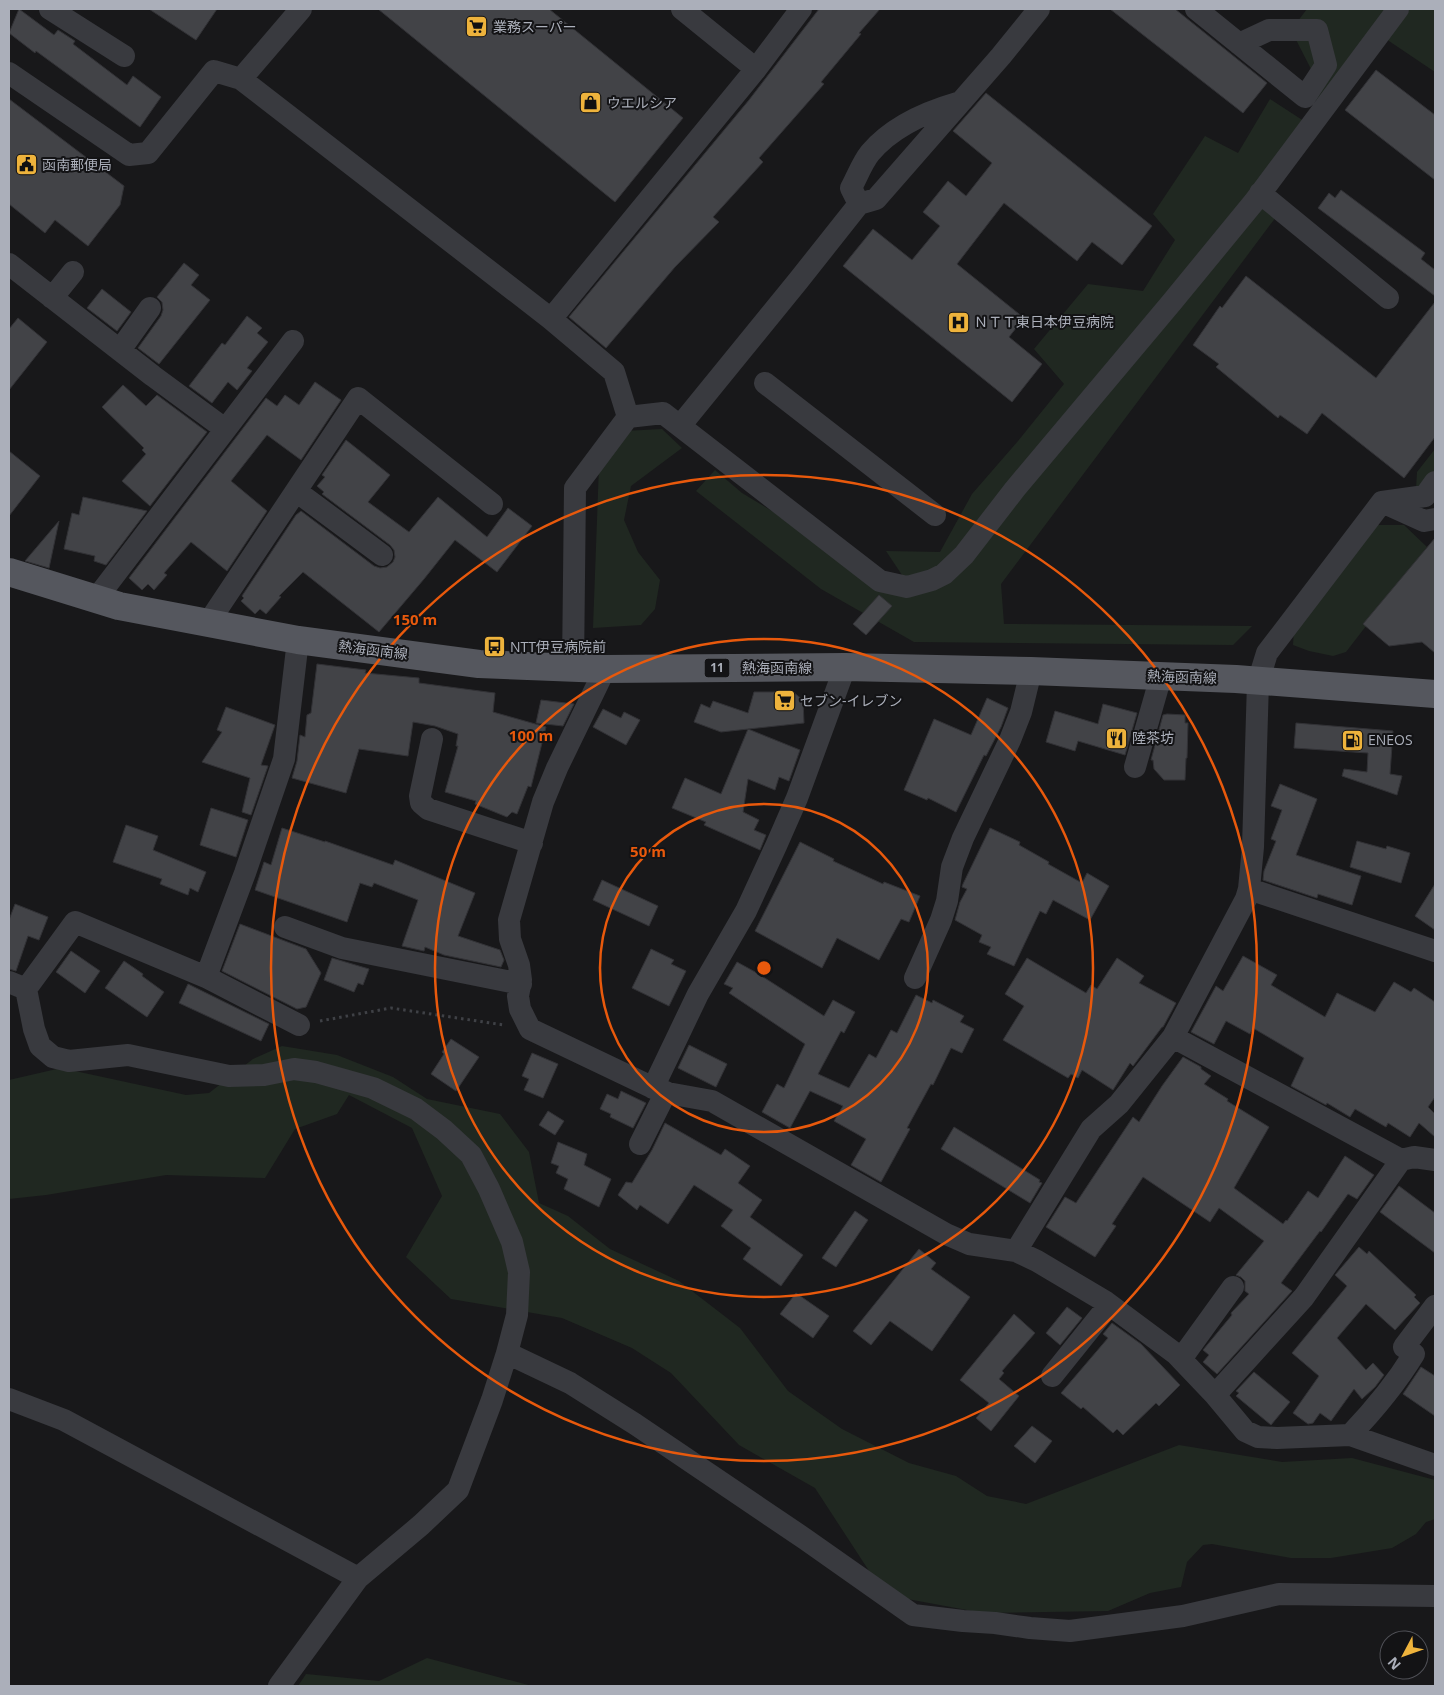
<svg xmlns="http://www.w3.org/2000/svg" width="1444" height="1695" font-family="'Open Sans','Noto Sans JP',sans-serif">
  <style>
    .green { fill: #202821 }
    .building { fill: #424347; stroke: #323236 }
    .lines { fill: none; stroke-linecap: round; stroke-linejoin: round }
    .path { stroke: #3f4146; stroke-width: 3; stroke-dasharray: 2.5 4; stroke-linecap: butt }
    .minor { stroke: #393a3f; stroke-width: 22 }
    .major { stroke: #55575e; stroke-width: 28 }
    .ring { fill: none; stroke: #e8590c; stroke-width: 2.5 }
    .labels { text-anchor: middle; stroke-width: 4; stroke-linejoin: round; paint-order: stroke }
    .shield { fill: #131315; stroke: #7d8088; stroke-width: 1 }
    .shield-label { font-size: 12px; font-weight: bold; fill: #abafba }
    .poi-label { font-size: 14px; fill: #abafba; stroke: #131315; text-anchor: start }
    .street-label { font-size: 14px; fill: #abafba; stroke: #131315 }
    .centre { fill: #e8590c; stroke: #131315; stroke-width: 2.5 }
    .ring-label { font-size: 15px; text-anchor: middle; font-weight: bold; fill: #e8590c; stroke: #131315; stroke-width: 4; stroke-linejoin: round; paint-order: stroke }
  </style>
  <rect width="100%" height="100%" fill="#18181a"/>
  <path class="green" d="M 1307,9 L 1435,9 L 1435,72 L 1386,39 L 1331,107 L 1301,94 L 1311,69 L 1291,30 Z
    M 1270,99 L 1310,125 L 1257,197 L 1276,217 L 1001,584 L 1004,624 L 1252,626 L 1233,645 L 914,642 L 821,589 L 696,491 L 715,470 L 742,493 L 853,560 L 914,593 L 886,551 L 940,552 L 972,494 L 1018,441 L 1064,384 L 1034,349 L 1088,284 L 1143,291 L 1175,240 L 1153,214 L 1205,136 L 1238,153 Z
    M 662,429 L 682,448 L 631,486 L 624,520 L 638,552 L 660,580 L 655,609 L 641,625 L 593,628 L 599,466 L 624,431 Z
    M 1435,449 L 1435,496 L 1416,489 L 1417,472 Z
    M 1374,525 L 1404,525 L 1427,547 L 1346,652 L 1333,656 L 1309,651 L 1293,645 L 1294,629 Z
    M 282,1046 L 337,1055 L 393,1077 L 427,1099 L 500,1114 L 529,1152 L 539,1203 L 568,1216 L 610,1249 L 679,1281 L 740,1328 L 788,1391 L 842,1429 L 909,1463 L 956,1476 L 987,1496 L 1026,1504 L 1179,1445 L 1282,1462 L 1352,1458 L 1435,1480 L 1435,1519 L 1426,1522 L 1416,1534 L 1392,1548 L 1331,1558 L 1291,1558 L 1212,1544 L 1203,1545 L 1187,1562 L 1181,1587 L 1150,1593 L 1108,1611 L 983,1613 L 902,1598 L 873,1577 L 815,1488 L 739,1445 L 671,1373 L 632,1348 L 562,1318 L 451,1299 L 406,1257 L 442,1196 L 412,1128 L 349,1095 L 337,1114 L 295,1129 L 265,1178 L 166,1175 L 46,1195 L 9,1199 L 9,1080 L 61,1068 L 186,1095 L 209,1093 L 253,1059 Z
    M 427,1658 L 532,1686 L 298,1686 L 306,1674 L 379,1681 Z"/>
  <path class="building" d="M 19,9 L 54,35 L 58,30 L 75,41 L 73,44 L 127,85 L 133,76 L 161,97 L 140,127 L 36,51 L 35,53 L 9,33 Z
    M 149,9 L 217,9 L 196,40 Z
    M 378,9 L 549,9 L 683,118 L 615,202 Z
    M 819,9 L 880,9 L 859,33 L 861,34 L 821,82 L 824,84 L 759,158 L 763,162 L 713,217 L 719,222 L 675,267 L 606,348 L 569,317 L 749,100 Z
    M 1110,9 L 1175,9 L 1267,83 L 1243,113 Z
    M 1376,70 L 1435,115 L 1435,180 L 1345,110 Z
    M 986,93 L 1152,226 L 1122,265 L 1092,242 L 1077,261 L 1004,203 L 957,264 L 1024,318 L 1009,337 L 1042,364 L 1012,402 L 843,266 L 873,229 L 912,260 L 940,226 L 923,212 L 948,181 L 966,196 L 992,163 L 953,131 Z
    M 9,99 L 124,186 L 120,205 L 88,246 L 55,220 L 45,233 L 9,204 Z
    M 1341,190 L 1425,253 L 1421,259 L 1435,270 L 1435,296 L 1318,208 L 1329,193 L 1335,198 Z
    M 184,263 L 199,275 L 191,285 L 210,300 L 159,364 L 138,348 L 161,316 L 163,310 L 162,302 L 157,297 Z
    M 1246,276 L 1376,378 L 1435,302 L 1435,437 L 1404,478 L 1322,413 L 1307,434 L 1280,415 L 1278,418 L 1216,367 L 1219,364 L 1193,345 L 1220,306 L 1222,308 Z
    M 102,289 L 131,312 L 117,331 L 87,308 Z
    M 247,316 L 262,328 L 257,333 L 268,342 L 247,368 L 252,371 L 237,390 L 228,382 L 212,403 L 189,386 L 222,343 L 225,345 Z
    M 18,318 L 47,342 L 9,390 L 9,329 Z
    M 315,382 L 341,400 L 301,460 L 267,435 L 231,481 L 267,511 L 227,571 L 191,542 L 164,573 L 167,575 L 154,590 L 148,584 L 142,590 L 129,578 L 266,398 L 277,406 L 285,395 L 299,405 Z
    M 123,385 L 146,406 L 157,395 L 207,432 L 150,506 L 122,481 L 146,454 L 142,450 L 144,448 L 102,407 Z
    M 346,440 L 390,475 L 368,502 L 409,532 L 438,497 L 487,537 L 508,508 L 532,526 L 497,572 L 455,540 L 424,579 L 379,632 L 303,572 L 279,596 L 281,597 L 266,614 L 260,609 L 255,614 L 241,601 L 244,598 L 242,596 L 296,515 L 301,511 L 374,566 L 380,568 L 387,567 L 393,562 L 395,557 L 394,550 L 390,545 L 322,494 L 324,492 L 317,486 L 325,477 L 322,475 Z
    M 9,451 L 40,476 L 9,516 Z
    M 83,497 L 147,511 L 106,565 L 94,561 L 95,556 L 64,549 L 72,513 L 79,515 Z
    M 59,521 L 49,568 L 25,561 Z
    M 1435,538 L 1435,653 L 1422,642 L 1389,646 L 1363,624 Z
    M 879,595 L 892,606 L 866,635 L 853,624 Z
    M 317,664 L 366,670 L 365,673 L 419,678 L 419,683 L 495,693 L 493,712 L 546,727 L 531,787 L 528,786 L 517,814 L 512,812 L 507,817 L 475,804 L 476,801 L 445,792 L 458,746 L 456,746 L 458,734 L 435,726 L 413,722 L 408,756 L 359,749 L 346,793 L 292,778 L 297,761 L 300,735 L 305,737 L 307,715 L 311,713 Z
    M 754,692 L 793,692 L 803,700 L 804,723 L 721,732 L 694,722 L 701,704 L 710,708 L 713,701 L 748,713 Z
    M 987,698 L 1008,708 L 1001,727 L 986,756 L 984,755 L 956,812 L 928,798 L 927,800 L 904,790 L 934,719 L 971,735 Z
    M 541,700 L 574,704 L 563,726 L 536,723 Z
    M 1103,704 L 1137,713 L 1125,755 L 1078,741 L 1075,751 L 1046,742 L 1055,711 L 1098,724 Z
    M 226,707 L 275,725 L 261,765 L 268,766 L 251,815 L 242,812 L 250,778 L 202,762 L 222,732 L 217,730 Z
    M 603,709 L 621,718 L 624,712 L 640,720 L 626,745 L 593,727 Z
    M 1167,714 L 1185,715 L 1185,723 L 1188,723 L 1187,758 L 1186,758 L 1185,780 L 1164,780 L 1154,769 L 1153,760 L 1151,760 L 1163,715 Z
    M 1296,723 L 1393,731 L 1390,774 L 1402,776 L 1397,795 L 1342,776 L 1344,769 L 1367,772 L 1368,753 L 1294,748 Z
    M 748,729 L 800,750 L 789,781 L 779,777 L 775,790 L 748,779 L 743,812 L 759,820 L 754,830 L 766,835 L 760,850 L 704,825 L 706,822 L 672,808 L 685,778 L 721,794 Z
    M 1280,784 L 1317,799 L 1296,855 L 1361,876 L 1352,905 L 1318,894 L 1317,898 L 1263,880 L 1264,871 L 1276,841 L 1271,839 L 1282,810 L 1271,806 Z
    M 211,808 L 248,820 L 236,857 L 200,845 Z
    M 126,825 L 158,836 L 153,850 L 206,872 L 198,892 L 190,888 L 188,895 L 160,884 L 162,879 L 113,862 Z
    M 282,828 L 325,842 L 325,841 L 393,865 L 395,860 L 475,893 L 458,936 L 500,950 L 504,960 L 501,967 L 444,955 L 425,947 L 424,951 L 402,946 L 418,900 L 374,883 L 372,887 L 360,883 L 347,922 L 255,890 L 264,862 L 271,865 Z
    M 990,828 L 1020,842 L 1019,845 L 1049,862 L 1048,864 L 1082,883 L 1087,873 L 1109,886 L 1090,920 L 1053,900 L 1046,914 L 1040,911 L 1014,966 L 987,954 L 991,947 L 979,942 L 982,935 L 955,920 L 960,902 L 967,889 L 962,887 L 963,884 Z
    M 1357,841 L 1386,849 L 1387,846 L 1410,853 L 1401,883 L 1350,867 Z
    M 800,842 L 834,859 L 833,861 L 883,884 L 884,882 L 920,896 L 909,922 L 901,919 L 879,960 L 837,938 L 822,968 L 755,931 Z
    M 602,880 L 658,906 L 649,926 L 593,900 Z
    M 1435,884 L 1435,930 L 1415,916 Z
    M 15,904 L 48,917 L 39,940 L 28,936 L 16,971 L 9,969 L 9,920 Z
    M 240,924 L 306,949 L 321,973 L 306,1007 L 297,1009 L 222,971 Z
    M 651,949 L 674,960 L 671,964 L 686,971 L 669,1006 L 632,988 Z
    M 71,951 L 100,971 L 85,993 L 56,972 Z
    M 1243,956 L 1277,975 L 1271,985 L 1325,1017 L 1337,993 L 1375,1012 L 1394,982 L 1411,992 L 1414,988 L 1435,1002 L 1435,1097 L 1428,1107 L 1435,1114 L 1435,1137 L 1419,1123 L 1410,1137 L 1388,1123 L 1386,1127 L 1355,1109 L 1350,1117 L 1327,1103 L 1326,1105 L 1291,1086 L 1304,1058 L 1253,1028 L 1250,1034 L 1226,1021 L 1214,1044 L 1191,1032 L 1216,986 L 1223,991 Z
    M 332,958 L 369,969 L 363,985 L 358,983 L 354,992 L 324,980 Z
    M 1027,958 L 1086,993 L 1091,985 L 1097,989 L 1117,958 L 1144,976 L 1139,983 L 1176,1003 L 1163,1027 L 1162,1027 L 1133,1066 L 1130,1063 L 1113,1090 L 1082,1070 L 1078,1078 L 1071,1074 L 1068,1078 L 1003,1040 L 1024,1006 L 1005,994 Z
    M 124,961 L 143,974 L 142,976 L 164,992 L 147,1017 L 105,988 Z
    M 737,962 L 757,973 L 824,1016 L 833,1000 L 855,1012 L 844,1033 L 841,1031 L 818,1074 L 849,1088 L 869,1054 L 876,1058 L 891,1030 L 897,1033 L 916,995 L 932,1003 L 933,1000 L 964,1016 L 960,1022 L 974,1029 L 962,1053 L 951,1048 L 933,1085 L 931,1084 L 907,1128 L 910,1129 L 881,1182 L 851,1165 L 866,1139 L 834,1121 L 843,1106 L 810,1091 L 790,1128 L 762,1112 L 777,1084 L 784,1088 L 805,1044 L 729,993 L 733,988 L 724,984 Z
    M 188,984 L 269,1024 L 261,1041 L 179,1003 Z
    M 451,1039 L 479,1057 L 456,1091 L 431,1074 L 444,1054 L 442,1052 Z
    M 689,1045 L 727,1064 L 716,1087 L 678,1068 Z
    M 532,1053 L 558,1064 L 543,1098 L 524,1090 L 529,1079 L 522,1076 Z
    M 1183,1057 L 1201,1067 L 1201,1069 L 1211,1076 L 1204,1084 L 1228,1099 L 1227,1101 L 1269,1127 L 1234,1188 L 1283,1224 L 1286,1220 L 1287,1221 L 1308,1191 L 1318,1198 L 1345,1156 L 1374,1175 L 1357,1199 L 1348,1194 L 1321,1232 L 1320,1231 L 1281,1283 L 1292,1291 L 1217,1374 L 1203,1362 L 1209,1355 L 1203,1350 L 1232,1315 L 1231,1313 L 1249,1294 L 1245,1291 L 1245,1281 L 1241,1277 L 1236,1275 L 1264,1241 L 1219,1208 L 1210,1222 L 1143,1177 L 1112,1224 L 1116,1226 L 1095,1257 L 1046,1227 L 1065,1197 L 1076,1203 L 1133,1117 L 1139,1122 L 1162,1086 Z
    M 621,1091 L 646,1103 L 633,1128 L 610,1117 L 611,1114 L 600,1109 L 607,1094 L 618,1099 Z
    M 548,1111 L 564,1121 L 555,1135 L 539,1125 Z
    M 665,1123 L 721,1155 L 725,1149 L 750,1166 L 738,1183 L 762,1200 L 750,1217 L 803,1255 L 781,1286 L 743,1259 L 751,1248 L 721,1226 L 733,1210 L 694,1185 L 668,1224 L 640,1205 L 637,1210 L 618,1195 L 626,1182 L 632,1183 L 652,1150 Z
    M 954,1127 L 1040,1180 L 1039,1182 L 1042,1183 L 1030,1203 L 941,1149 Z
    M 558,1142 L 587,1154 L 584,1165 L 611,1179 L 599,1207 L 564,1189 L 568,1179 L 556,1173 L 559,1166 L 551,1163 Z
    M 1399,1186 L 1435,1213 L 1435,1253 L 1380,1212 Z
    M 855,1211 L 868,1220 L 836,1267 L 822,1258 Z
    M 1359,1247 L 1367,1254 L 1369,1251 L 1416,1295 L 1414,1297 L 1420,1303 L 1395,1330 L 1366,1304 L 1337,1338 L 1366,1370 L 1373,1363 L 1384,1375 L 1375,1387 L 1362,1399 L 1354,1389 L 1331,1421 L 1320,1413 L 1313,1423 L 1308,1424 L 1293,1413 L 1319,1376 L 1292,1353 L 1347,1286 L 1335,1275 Z
    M 919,1249 L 936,1263 L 931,1269 L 970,1297 L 932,1351 L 890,1321 L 871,1345 L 853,1331 Z
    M 796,1293 L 829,1316 L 813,1338 L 780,1314 Z
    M 1067,1307 L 1082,1318 L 1060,1345 L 1046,1333 Z
    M 1014,1314 L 1035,1333 L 1002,1371 L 1004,1373 L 999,1379 L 1019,1396 L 991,1431 L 976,1418 L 989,1403 L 960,1380 Z
    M 1112,1323 L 1141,1344 L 1180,1385 L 1159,1406 L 1156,1403 L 1123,1435 L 1117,1429 L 1113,1433 L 1083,1407 L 1081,1409 L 1061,1393 L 1108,1338 L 1103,1334 Z
    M 1421,1367 L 1435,1376 L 1435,1416 L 1403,1394 Z
    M 1254,1372 L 1290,1402 L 1271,1425 L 1236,1396 L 1239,1393 L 1236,1391 Z
    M 1032,1426 L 1052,1441 L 1035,1463 L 1014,1446 Z"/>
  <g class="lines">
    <path class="path" d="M 320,1021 L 391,1008 L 504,1025"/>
    <path class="minor" d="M 50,9 L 124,56
      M 301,9 L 241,79 L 551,319 L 614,372 L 628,417
      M 682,9 L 756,69
      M 1196,9 L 1305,97 L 1326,65 L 1317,30 L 1269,30 L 1239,44
      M 9,73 L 129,155 L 148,153 L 214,71 L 241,79
      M 1260,193 L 1388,298
      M 859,204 L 851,188 C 857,177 862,163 870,153 C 891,128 926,112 957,103
      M 9,264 L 153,376 L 225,429
      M 52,298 L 73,272
      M 551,319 L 756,69 L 801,9
      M 120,350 L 150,308
      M 765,383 L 935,515
      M 680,426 L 798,281 L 859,204 L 876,199 L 1001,56 L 1039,9
      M 296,491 L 382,555
      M 1382,502 L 1424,521 L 1435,519
      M 96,599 L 293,341
      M 208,623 L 358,398 L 492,504
      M 573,667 L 575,488 L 628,417 L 663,413 L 880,581 L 907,587 L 932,580 L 944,574 L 964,555 L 1015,489 L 1172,302 L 1254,202 L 1398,9
      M 605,669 L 557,768 L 543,802 L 509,920 L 510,939 L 519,965 L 521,980 L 518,996 L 520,1009 L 530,1029 L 662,1092 L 712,1101 L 946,1234 L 969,1244 L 1016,1251 L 1037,1261 L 1106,1302 L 1176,1354 L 1215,1395 L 1245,1431 L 1258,1437 L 1277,1438 L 1350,1435 L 1435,1465
      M 432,739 L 420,796 L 421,803 L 428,809 L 532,843
      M 1135,767 L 1161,676
      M 1249,889 L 1435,951
      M 285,927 L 342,948 L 521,984
      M 206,977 L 245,873 L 284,759 L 298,640
      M 915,978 L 941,920 L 947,901 L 952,867 L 963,838 L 1010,740 L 1021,712 L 1031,671
      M 9,982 L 26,989 L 34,1029 L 40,1046 L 53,1057 L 69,1061 L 128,1055 L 229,1076 L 264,1075 L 294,1069 L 316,1072 L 373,1088 L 416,1109 L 444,1130 L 471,1155 L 489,1189 L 512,1242 L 519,1272 L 517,1315 L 507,1353 L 492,1400 L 458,1490 L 421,1525 L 358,1578 L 279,1686
      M 26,989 L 75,922 L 206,977 L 299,1025
      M 1173,1037 L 1401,1160 L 1304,1297 L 1215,1395
      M 653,1088 L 698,994 L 746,911 L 776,846 L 797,798 L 845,667
      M 640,1144 L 666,1092
      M 1401,1160 L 1414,1157 L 1435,1160
      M 1016,1251 L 1091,1129 L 1119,1104 L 1173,1037 L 1246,899 L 1249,889 L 1253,847 L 1258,682 L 1267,653 L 1382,502 L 1425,496 L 1435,482
      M 507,1353 L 570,1383 L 635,1424 L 805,1539 L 913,1615 L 963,1621 L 995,1623 L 1030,1628 L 1070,1631 L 1183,1616 L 1279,1594 L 1435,1596
      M 1181,1359 L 1233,1287
      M 1052,1376 L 1109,1305
      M 9,1399 L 64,1420 L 358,1578
      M 1350,1435 C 1375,1409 1395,1385 1414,1354 L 1404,1347 L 1435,1306"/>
    <path class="major" d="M 9,572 L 119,606 L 298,640 L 479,664 L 605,669 L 845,667 L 1031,671 L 1236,679 L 1435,694"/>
  </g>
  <g class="ring">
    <circle cx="764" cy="968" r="164"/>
    <circle cx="764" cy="968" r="329"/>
    <circle cx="764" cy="968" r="493"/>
  </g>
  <defs>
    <symbol id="supermarket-square" viewBox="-11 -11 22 22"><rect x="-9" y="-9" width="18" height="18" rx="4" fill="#eeb33c" stroke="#131315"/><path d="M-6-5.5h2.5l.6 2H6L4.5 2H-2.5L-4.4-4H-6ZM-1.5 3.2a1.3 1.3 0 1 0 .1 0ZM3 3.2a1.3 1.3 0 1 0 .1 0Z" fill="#111"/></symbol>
    <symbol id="shop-square" viewBox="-11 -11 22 22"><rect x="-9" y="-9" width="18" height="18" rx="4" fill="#eeb33c" stroke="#131315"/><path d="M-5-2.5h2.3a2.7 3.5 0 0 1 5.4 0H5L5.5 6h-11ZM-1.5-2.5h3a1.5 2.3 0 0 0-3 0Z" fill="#111"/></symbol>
    <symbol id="civic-square" viewBox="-11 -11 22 22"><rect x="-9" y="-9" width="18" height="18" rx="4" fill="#eeb33c" stroke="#131315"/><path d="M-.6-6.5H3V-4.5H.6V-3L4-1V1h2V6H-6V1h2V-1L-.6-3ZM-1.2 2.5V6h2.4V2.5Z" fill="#111"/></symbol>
    <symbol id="hospital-square" viewBox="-11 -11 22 22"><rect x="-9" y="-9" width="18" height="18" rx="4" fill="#eeb33c" stroke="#131315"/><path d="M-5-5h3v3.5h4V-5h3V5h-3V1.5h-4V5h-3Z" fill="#111"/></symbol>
    <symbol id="bus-square" viewBox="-11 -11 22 22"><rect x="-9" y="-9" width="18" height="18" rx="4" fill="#eeb33c" stroke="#131315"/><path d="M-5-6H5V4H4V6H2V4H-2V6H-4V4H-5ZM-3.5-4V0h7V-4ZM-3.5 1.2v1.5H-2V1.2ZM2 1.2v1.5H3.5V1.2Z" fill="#111"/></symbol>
    <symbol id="restaurant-square" viewBox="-11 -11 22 22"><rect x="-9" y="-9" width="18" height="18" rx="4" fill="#eeb33c" stroke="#131315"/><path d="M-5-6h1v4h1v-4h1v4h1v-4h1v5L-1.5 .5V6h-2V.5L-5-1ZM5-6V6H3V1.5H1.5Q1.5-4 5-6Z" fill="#111"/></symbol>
    <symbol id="fuel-square" viewBox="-11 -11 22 22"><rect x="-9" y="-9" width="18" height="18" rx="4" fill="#eeb33c" stroke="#131315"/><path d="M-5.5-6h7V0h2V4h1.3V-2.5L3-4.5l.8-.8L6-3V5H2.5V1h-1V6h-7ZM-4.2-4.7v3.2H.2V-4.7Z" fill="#111"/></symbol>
  </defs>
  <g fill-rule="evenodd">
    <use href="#supermarket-square" x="464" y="14" width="25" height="25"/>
    <use href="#shop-square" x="578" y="90" width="25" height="25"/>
    <use href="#civic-square" x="14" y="152" width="25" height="25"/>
    <use href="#hospital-square" x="946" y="310" width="25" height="25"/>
    <use href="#bus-square" x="482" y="634" width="25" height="25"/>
    <use href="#supermarket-square" x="772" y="688" width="25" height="25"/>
    <use href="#restaurant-square" x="1104" y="726" width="25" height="25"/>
    <use href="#fuel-square" x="1340" y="728" width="25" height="25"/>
  </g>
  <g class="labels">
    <rect class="shield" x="704.5" y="658.5" width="25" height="19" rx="4"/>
    <g class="shield-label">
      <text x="717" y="672">11</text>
    </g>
    <g class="poi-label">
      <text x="493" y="32">業務スーパー</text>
      <text x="607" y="108">ウエルシア</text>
      <text x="42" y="170">函南郵便局</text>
      <text x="974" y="327">ＮＴＴ東日本伊豆病院</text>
      <text x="510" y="652">NTT伊豆病院前</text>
      <text x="800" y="706">セブン-イレブン</text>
      <text x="1132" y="743">陸茶坊</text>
      <text x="1368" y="745">ENEOS</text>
    </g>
    <g class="street-label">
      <text transform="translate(373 650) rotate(7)" y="5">熱海函南線</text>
      <text x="777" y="673">熱海函南線</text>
      <text transform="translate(1182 677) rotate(2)" y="5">熱海函南線</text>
    </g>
  </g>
  <circle cx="764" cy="968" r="8" class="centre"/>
  <g class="ring-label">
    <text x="415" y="625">150 m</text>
    <text x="531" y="741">100 m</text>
    <text x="648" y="857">50 m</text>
  </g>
  <rect width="1444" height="1695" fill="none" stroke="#abafba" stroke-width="20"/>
  <g transform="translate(1404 1655) rotate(229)"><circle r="24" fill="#131315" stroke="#505157"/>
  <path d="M0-4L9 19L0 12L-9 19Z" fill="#eeb33c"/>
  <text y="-8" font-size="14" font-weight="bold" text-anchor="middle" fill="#abafba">N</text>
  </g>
</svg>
